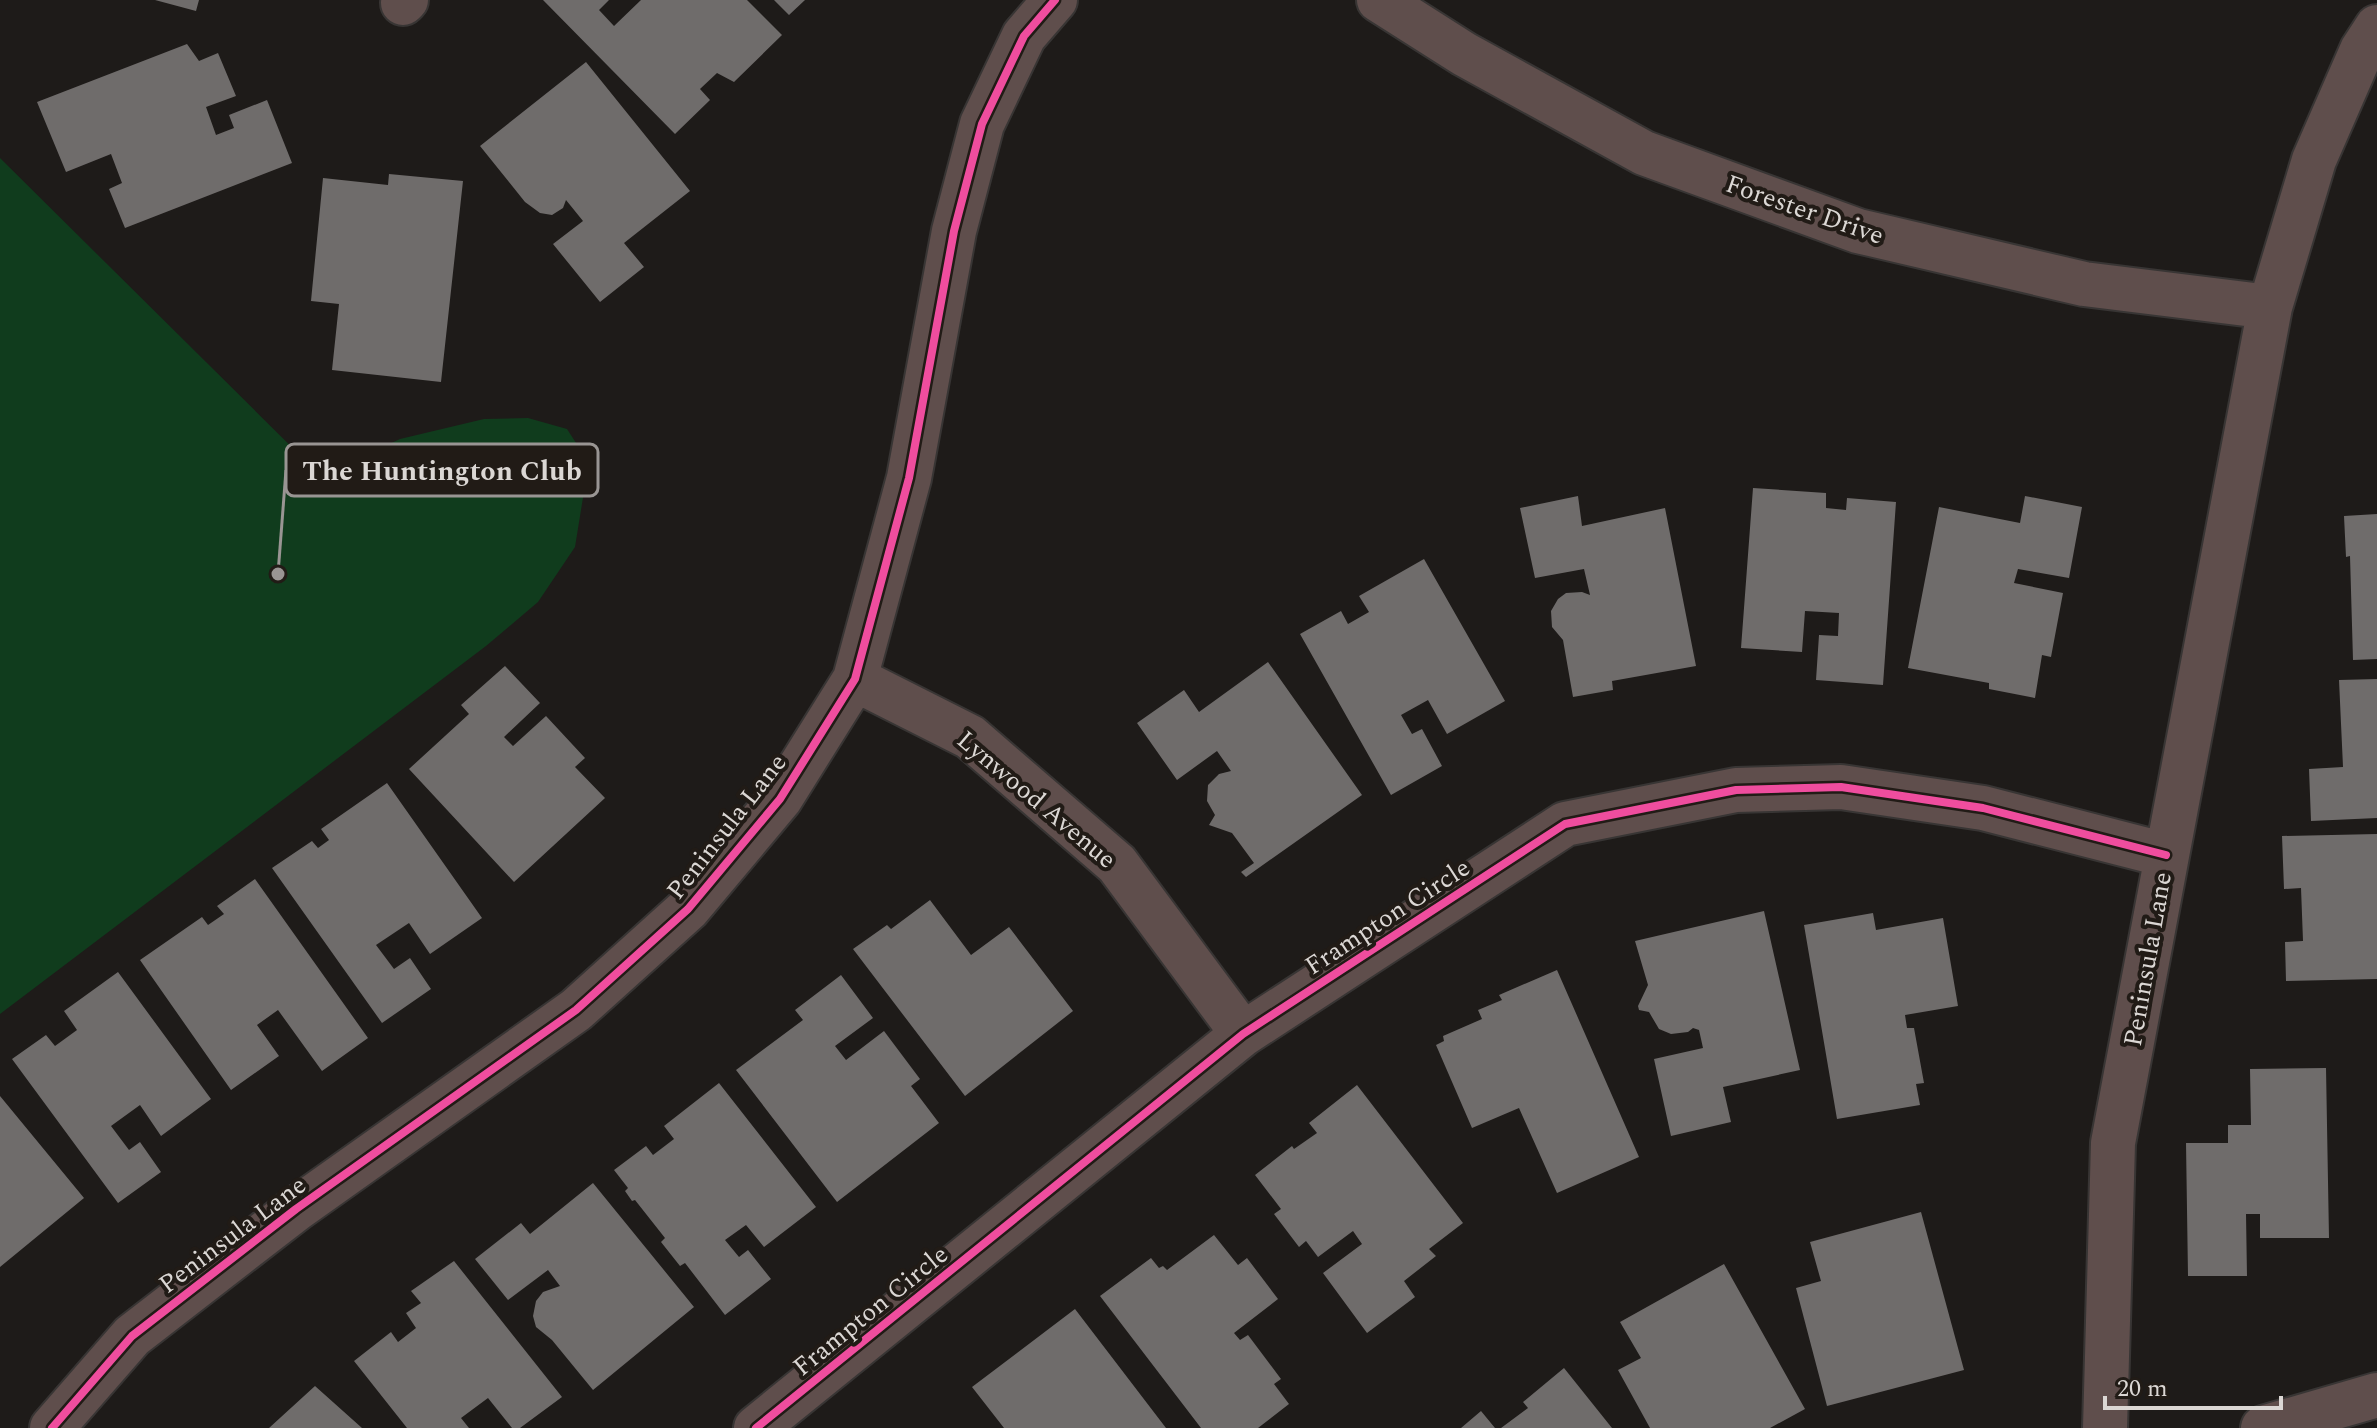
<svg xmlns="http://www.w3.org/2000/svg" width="2377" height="1428" font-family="Spectral,serif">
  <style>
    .grass { fill: #103c1d }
    .building { fill: #6f6c6b }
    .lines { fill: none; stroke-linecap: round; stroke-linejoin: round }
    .minor-casing { stroke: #383534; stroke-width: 48 }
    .minor { stroke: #5f4e4c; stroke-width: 44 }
    .cycleway-casing { stroke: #211b16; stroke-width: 13 }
    .cycleway { stroke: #ef4d9e; stroke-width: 8 }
    .labels { text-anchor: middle; stroke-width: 8; stroke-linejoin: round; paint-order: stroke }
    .street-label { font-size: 26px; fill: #dbd7d4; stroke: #211b16 }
    .leader { fill: none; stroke: #999593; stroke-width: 3 }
    .callout-dot { fill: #999593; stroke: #211b16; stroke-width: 3 }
    .callout { fill: #211b16; stroke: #999593; stroke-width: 3 }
    .callout-label { font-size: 28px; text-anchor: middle; font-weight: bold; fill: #dbd7d4 }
  </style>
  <rect width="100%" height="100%" fill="#1e1b19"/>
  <path class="grass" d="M 0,158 L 321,476 L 400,439 L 484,419 L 528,418 L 567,429 L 580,449 L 587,473 L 575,547 L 538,602 L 486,646 L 0,1014 Z"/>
  <path class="building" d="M 155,0 L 199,0 L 196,11 Z
    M 543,0 L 609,0 L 599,10 L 614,26 L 641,0 L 747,0 L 782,35 L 734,82 L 717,73 L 700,89 L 710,100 L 675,134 Z
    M 774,0 L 805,0 L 789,15 Z
    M 187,44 L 199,61 L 218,53 L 236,96 L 206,107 L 216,135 L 234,128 L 229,115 L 267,100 L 292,163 L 125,228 L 109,189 L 122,183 L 111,154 L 66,172 L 37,102 Z
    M 586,62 L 690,191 L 624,243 L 644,267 L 600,302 L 553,244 L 583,221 L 566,200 L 563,208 L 552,215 L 540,213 L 525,202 L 480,146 Z
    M 389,174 L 463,181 L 441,382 L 332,370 L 339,304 L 311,301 L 323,178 L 388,185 Z
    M 1753,488 L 1826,493 L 1826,508 L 1846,510 L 1847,498 L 1896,502 L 1883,685 L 1816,680 L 1819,635 L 1838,636 L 1839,613 L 1805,611 L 1802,652 L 1741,648 Z
    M 1578,496 L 1582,526 L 1665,508 L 1696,666 L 1612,681 L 1613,690 L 1573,697 L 1563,640 L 1552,627 L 1551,611 L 1558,599 L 1566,593 L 1582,592 L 1590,595 L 1584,569 L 1535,578 L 1520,508 Z
    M 2025,496 L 2082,507 L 2069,578 L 2018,569 L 2014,583 L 2063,593 L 2051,657 L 2042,655 L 2035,698 L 1989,689 L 1989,683 L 1908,668 L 1939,507 L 2020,523 Z
    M 2377,514 L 2377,659 L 2353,660 L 2350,556 L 2346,557 L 2344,516 Z
    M 1424,559 L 1505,701 L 1447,734 L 1428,700 L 1401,715 L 1412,734 L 1422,729 L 1442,766 L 1391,795 L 1300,634 L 1341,611 L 1348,624 L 1369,612 L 1359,596 Z
    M 1268,662 L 1362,795 L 1246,877 L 1241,872 L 1254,863 L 1232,833 L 1209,825 L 1215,815 L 1207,801 L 1208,785 L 1219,774 L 1231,771 L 1217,751 L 1177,780 L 1137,723 L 1184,690 L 1199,712 Z
    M 505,666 L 540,703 L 504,737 L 513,746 L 546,716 L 585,758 L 575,767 L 605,798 L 514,882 L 409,769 L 469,714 L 461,705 Z
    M 2377,679 L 2377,818 L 2311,821 L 2309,769 L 2343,767 L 2339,680 Z
    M 387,783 L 482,918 L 430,954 L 409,923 L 376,945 L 394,969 L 410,958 L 431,989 L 382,1023 L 272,868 L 312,841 L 318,848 L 329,840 L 321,829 Z
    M 2377,834 L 2377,979 L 2286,981 L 2285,942 L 2303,941 L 2301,888 L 2284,889 L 2282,836 Z
    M 255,879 L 368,1038 L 322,1071 L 278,1010 L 257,1025 L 279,1056 L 231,1090 L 140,960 L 202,917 L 208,925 L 224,914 L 217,906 Z
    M 930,900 L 971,955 L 1009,927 L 1073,1011 L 965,1096 L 853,949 L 887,925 L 891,929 Z
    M 1764,911 L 1800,1070 L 1723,1087 L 1731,1122 L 1671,1136 L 1654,1059 L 1703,1048 L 1699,1030 L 1693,1028 L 1688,1032 L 1671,1034 L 1659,1029 L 1649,1012 L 1639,1010 L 1638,1006 L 1648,985 L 1635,941 Z
    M 1873,913 L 1876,930 L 1943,918 L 1958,1006 L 1905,1015 L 1907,1028 L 1914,1028 L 1924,1083 L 1916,1084 L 1920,1105 L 1837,1119 L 1804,925 Z
    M 1557,970 L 1639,1157 L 1557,1193 L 1519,1108 L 1472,1128 L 1436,1045 L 1444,1041 L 1443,1036 L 1482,1019 L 1478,1010 L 1502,1000 L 1499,995 Z
    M 118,972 L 211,1099 L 161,1136 L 140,1105 L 111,1126 L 129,1150 L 140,1142 L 161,1172 L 118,1203 L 12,1059 L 46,1035 L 55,1046 L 77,1030 L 64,1011 Z
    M 841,975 L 873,1018 L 835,1046 L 846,1060 L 884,1031 L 920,1079 L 911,1086 L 939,1123 L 837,1202 L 736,1070 L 803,1020 L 795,1010 Z
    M 2326,1068 L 2329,1238 L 2260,1238 L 2260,1214 L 2246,1214 L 2247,1276 L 2188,1276 L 2186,1143 L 2228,1143 L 2228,1125 L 2251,1125 L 2250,1069 Z
    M 719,1083 L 816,1207 L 764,1247 L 746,1225 L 725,1240 L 739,1257 L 748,1250 L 771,1279 L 725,1315 L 685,1263 L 680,1266 L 661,1242 L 665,1238 L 635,1200 L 632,1201 L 625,1191 L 628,1188 L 614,1170 L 646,1146 L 653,1155 L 674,1139 L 664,1126 Z
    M 1357,1085 L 1463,1223 L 1429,1249 L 1436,1256 L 1404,1281 L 1415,1297 L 1367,1333 L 1323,1273 L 1362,1244 L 1353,1231 L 1318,1257 L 1306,1241 L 1299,1247 L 1274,1214 L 1281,1209 L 1255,1175 L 1292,1146 L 1294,1149 L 1317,1133 L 1309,1123 Z
    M 0,1096 L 84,1198 L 0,1267 Z
    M 593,1183 L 694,1307 L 593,1390 L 552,1340 L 536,1327 L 533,1316 L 536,1301 L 543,1292 L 560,1286 L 548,1270 L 508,1300 L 475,1259 L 521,1223 L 530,1234 Z
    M 1921,1212 L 1964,1370 L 1827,1406 L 1796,1288 L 1821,1281 L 1810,1242 Z
    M 1214,1235 L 1238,1265 L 1247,1258 L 1278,1299 L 1234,1333 L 1240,1340 L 1248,1335 L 1281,1379 L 1274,1384 L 1289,1404 L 1258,1428 L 1201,1428 L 1100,1296 L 1151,1258 L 1159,1268 L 1163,1266 L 1167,1270 Z
    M 454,1261 L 562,1397 L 520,1428 L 512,1428 L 488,1398 L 461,1418 L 469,1428 L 407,1428 L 354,1361 L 391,1332 L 398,1342 L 416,1328 L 406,1313 L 421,1303 L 411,1291 Z
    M 1724,1264 L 1805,1409 L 1770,1428 L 1650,1428 L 1618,1370 L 1641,1358 L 1620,1322 Z
    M 1075,1309 L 1166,1428 L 1004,1428 L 972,1387 Z
    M 1564,1368 L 1612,1428 L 1501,1428 L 1528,1408 L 1523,1402 Z
    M 315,1386 L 362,1428 L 269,1428 Z
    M 1481,1411 L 1495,1428 L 1461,1428 Z"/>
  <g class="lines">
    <defs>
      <path id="minor" d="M 1379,0 L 1464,54 L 1644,153 L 1858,231 L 2084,284 L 2270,307
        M 403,3 L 406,0
        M 855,679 L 970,737 L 1117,864 L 1243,1034
        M 52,1428 L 132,1336 L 296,1209 L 576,1010 L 688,909 L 780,799 L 855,679 L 909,478 L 954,231 L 982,124 L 1024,36 L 1055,0
        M 756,1428 L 1243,1034 L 1565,824 L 1736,790 L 1841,787 L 1983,808 L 2166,855
        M 2105,1428 L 2113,1143 L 2270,307 L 2314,160 L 2362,50 L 2377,27
        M 2263,1428 L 2377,1395"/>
    </defs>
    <use href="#minor" class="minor-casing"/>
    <use href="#minor" class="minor"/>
    <defs>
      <path id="cycleway" d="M 52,1428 L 132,1336 L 296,1209 L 576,1010 L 688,909 L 780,799 L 855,679 L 909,478 L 954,231 L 982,124 L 1024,36 L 1055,0
        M 756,1428 L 1243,1034 L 1565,824 L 1736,790 L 1841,787 L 1983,808 L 2166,855"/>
    </defs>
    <use href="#cycleway" class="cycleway-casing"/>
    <use href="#cycleway" class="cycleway"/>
  </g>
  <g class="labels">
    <g class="street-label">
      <text transform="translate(1805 209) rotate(19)" y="9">Forester Drive</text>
      <text transform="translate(1037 799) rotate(40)" y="9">Lynwood Avenue</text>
      <text transform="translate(726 826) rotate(-52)" y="9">Peninsula Lane</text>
      <text transform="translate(1387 916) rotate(-33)" y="9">Frampton Circle</text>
      <text transform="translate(2147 959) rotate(-80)" y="9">Peninsula Lane</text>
      <text transform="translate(232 1234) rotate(-37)" y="9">Peninsula Lane</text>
      <text transform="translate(870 1310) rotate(-39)" y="9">Frampton Circle</text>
    </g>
  </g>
  <path class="leader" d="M278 574L286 470"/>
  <circle class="callout-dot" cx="278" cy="574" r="8"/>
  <rect class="callout" x="286" y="444" width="312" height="52" rx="8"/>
  <g class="callout-label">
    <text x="442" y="480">The Huntington Club</text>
  </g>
  <path d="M2105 1396v12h176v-12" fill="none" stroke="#dbd7d4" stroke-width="4"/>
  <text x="2117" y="1396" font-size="24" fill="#dbd7d4" stroke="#211b16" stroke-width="6" paint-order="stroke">20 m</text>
</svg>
